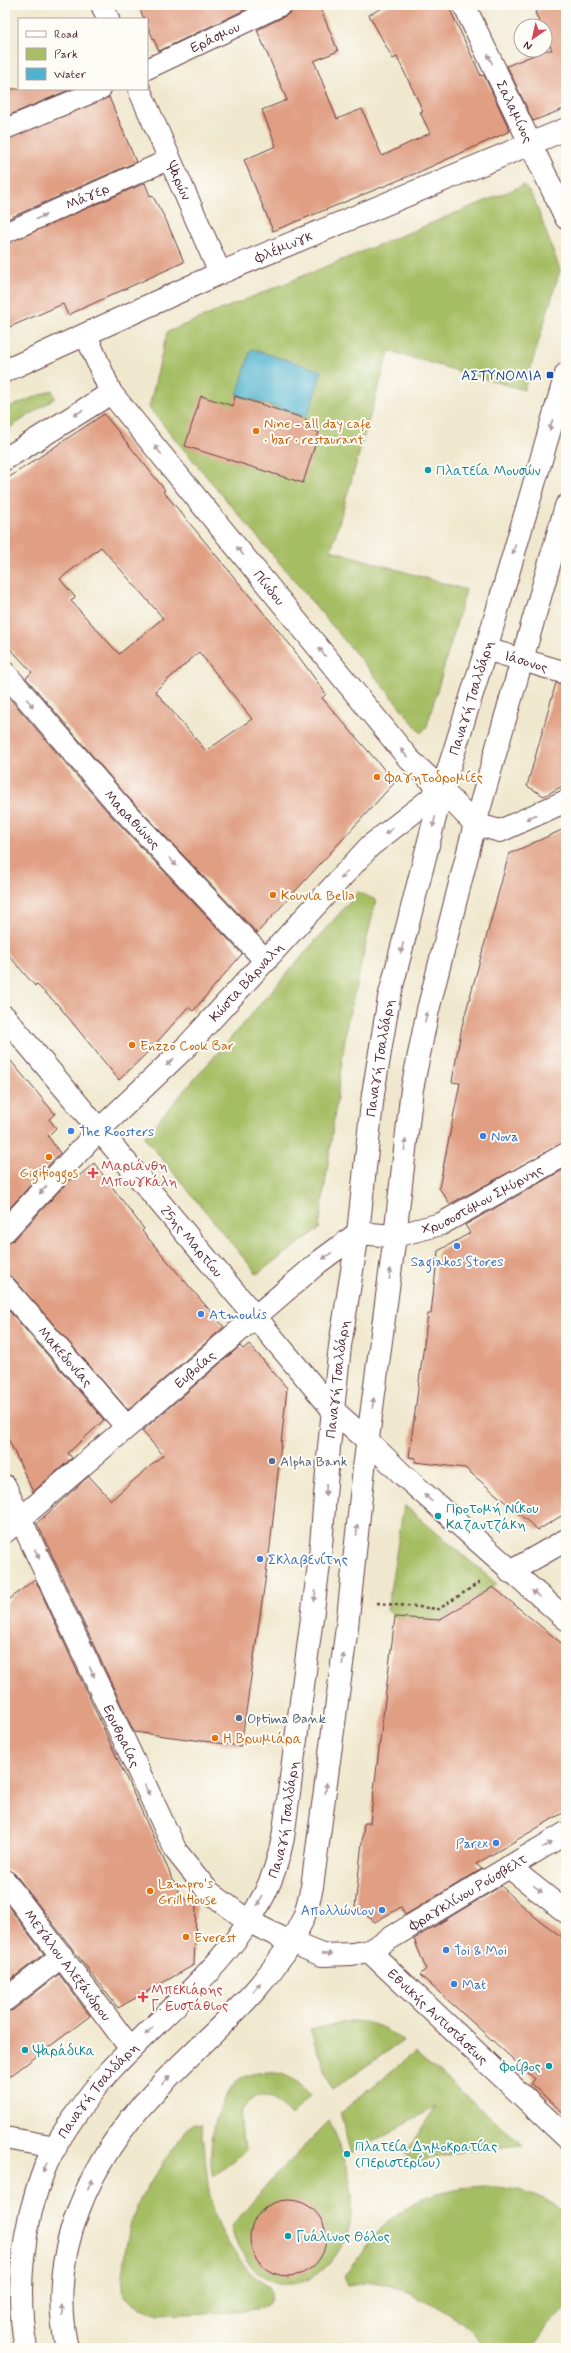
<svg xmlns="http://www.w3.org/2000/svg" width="571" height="2353" font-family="Mynerve,sans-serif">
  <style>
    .green { fill: #a6be64; stroke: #786e48 }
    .water { fill: #4fb2ce; stroke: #4c687c }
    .building { fill: #e09f83; fill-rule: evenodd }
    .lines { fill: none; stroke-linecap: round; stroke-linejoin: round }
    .service-casing { stroke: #633d43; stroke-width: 22 }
    .pedestrian-casing { stroke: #633d43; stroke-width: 24 }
    .minor-casing { stroke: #633d43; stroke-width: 24 }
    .tertiary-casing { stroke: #633d43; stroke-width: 24 }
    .secondary-casing { stroke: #633d43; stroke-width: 24 }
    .path { stroke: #633d43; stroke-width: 2.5; stroke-dasharray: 3 3; stroke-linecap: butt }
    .service { stroke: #fff; stroke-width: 20 }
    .pedestrian { stroke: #fff; stroke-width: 22 }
    .minor { stroke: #fff; stroke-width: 22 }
    .tertiary { stroke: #fff; stroke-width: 22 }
    .secondary { stroke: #fff; stroke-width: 22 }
    .oneway { fill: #ae9aa0 }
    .transit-dot { fill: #1a4fb4; stroke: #fdfcf7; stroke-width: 1.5 }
    .food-dot { fill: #e8710a; stroke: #fdfcf7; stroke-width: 1.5 }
    .culture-dot { fill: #0f9aa8; stroke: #fdfcf7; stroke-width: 1.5 }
    .shop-dot { fill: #3f7fe0; stroke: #fdfcf7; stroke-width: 1.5 }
    .health-dot { fill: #e0444e; stroke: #fdfcf7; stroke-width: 1.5 }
    .service-dot { fill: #5c6f8a; stroke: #fdfcf7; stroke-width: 1.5 }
    .labels { text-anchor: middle; stroke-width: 4; stroke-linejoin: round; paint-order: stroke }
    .street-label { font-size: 14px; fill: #4a1f2b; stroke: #fdfcf7 }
    .transit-label { font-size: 14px; fill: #164399; stroke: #fdfcf7; text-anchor: end }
    .food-label { font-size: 14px; fill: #c56008; stroke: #fdfcf7; text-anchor: start }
    .culture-label { font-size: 14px; fill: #0d838f; stroke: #fdfcf7; text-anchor: start }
    .shop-label { font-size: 14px; fill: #366cbe; stroke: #fdfcf7; text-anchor: start }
    .health-label { font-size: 14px; fill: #be3a42; stroke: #fdfcf7; text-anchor: start }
    .service-label { font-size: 14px; fill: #4e5e75; stroke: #fdfcf7; text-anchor: start }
  </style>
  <rect width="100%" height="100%" fill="#fdfcf7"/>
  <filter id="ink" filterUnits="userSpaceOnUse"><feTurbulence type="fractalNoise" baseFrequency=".025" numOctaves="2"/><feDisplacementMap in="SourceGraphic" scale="8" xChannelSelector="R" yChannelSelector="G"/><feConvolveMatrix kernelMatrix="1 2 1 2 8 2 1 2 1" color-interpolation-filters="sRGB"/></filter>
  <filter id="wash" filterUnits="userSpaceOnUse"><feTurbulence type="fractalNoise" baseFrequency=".012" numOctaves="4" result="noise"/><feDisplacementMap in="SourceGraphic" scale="16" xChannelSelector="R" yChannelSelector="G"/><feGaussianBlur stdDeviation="0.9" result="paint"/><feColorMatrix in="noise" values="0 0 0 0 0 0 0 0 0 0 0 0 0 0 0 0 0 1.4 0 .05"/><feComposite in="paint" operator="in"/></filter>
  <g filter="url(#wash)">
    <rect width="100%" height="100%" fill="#f0e8ce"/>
    <path class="green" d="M 524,185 L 534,199 L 560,270 L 524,390 L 389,351 L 331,550 L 466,590 L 427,726 L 421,733 L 388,692 L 149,408 L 167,332 Z
      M 52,390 L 55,398 L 5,431 L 5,409 Z
      M 358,892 L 376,900 L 347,1024 L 319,1229 L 257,1274 L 144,1137 Z
      M 404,1505 L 497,1584 L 439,1620 L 395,1617 L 387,1610 Z
      M 351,2021 C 372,2022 387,2027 403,2041 L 332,2089 L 310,2030 Z
      M 415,2052 L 523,2145 L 462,2151 L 419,2163 L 405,2154 L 436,2106 L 351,2154 L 340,2113 Z
      M 267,2072 C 290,2074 295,2079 310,2096 L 291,2116 C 285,2110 279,2102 270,2098 C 255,2090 239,2107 240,2123 C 240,2133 244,2141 247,2150 L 213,2177 C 206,2152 216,2098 238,2081 C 246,2074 257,2073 267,2072 Z
      M 329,2121 C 340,2145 350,2170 352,2196 C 358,2255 294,2319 248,2262 C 240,2251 233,2239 232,2226 L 269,2182 Z
      M 195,2124 L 202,2125 C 208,2167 204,2204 228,2243 C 235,2253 243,2265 252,2274 C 257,2279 265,2282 269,2287 C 272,2292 271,2297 270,2302 L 262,2308 L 235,2312 L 159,2315 L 140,2309 L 124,2297 C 120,2272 127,2225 139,2202 C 151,2177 171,2153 186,2130 Z
      M 485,2186 C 515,2188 543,2193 566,2214 L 566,2307 L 549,2324 L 532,2348 L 484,2348 C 471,2320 403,2285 373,2282 C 365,2282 356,2285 348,2286 L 344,2277 C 384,2218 411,2189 485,2186 Z"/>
    <path class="water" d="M 251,349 L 322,371 L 307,417 L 237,395 Z"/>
    <g id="blocks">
      <path class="building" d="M 138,5 L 255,5 L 159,51 L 147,25 L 147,19 L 144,19 Z
        M 293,5 L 319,5 L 338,51 L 314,61 L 337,119 L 362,109 L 382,156 L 430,133 L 420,112 L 423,111 L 397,57 L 393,59 L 369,15 L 388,5 L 448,5 L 481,76 L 484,75 L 510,131 L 419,172 L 273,231 L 244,160 L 276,146 L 262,110 L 287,100 L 257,30 L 287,15 L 292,11 Z
        M 550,5 L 566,5 L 566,108 L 533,121 L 507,66 L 546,50 L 552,50 L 545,34 L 545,26 L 541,26 L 535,12 Z
        M 5,89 L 71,89 L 5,117 Z
        M 109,97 L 136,162 L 5,220 L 5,140 Z
        M 145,183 L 150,196 L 152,195 L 166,220 L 184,262 L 68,315 L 63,304 L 5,329 L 5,244 Z
        M 201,396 L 233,406 L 235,396 L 306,419 L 304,428 L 319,432 L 303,483 L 185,446 Z
        M 104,414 L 165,490 L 163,491 L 291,646 L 326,694 L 322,698 L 395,782 L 257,933 L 125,794 L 26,678 L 32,672 L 5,643 L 5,480 ZM 101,547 L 163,618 L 119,654 L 71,601 L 75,597 L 60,579 ZM 199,652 L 252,719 L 206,751 L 155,691 Z
        M 556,683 L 566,685 L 566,784 L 544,796 L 527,786 Z
        M 7,695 L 107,811 L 242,954 L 193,1011 L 188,1007 L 152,1048 L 119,1080 L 58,1005 L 36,984 L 35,986 L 5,951 L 5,697 Z
        M 566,828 L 566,1142 L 450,1204 L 439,1188 L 460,1083 L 452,1082 L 462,1026 L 509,854 Z
        M 5,1054 L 55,1114 L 49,1119 L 56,1128 L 48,1136 L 60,1153 L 5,1213 Z
        M 94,1163 L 144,1229 L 142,1231 L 224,1327 L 128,1410 L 14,1279 L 5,1275 L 5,1243 L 14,1240 L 75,1174 L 78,1177 Z
        M 566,1168 L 566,1513 L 538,1530 L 465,1468 L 415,1462 L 416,1458 L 409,1457 L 428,1314 L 431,1314 L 438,1251 L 470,1233 L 465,1225 Z
        M 5,1306 L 104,1420 L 68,1453 L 72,1458 L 33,1492 L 5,1432 Z
        M 249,1344 L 287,1388 L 270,1547 L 241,1746 L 134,1732 L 37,1523 L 89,1476 L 111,1500 L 163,1455 L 142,1431 L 240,1346 L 243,1349 Z
        M 35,1579 L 180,1895 L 196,1906 L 194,1965 L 118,2008 L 15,1874 L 5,1869 L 5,1603 Z
        M 493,1587 L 566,1647 L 566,1811 L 476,1864 L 482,1869 L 405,1915 L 401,1907 L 375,1922 L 355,1907 L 364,1823 L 370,1823 L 395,1617 L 439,1620 Z
        M 501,1886 L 535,1917 L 566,1940 L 566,2115 L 531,2084 L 535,2079 L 420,1975 L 426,1969 L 414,1939 Z
        M 5,1902 L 44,1954 L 5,1984 Z
        M 59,1974 L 90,2016 L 5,2080 L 5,2012 L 13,2010 Z
        M250 2238a38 38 0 1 1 76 0a38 38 0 1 1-76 0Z"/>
    </g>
  </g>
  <g filter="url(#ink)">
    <use href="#blocks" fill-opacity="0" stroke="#633d43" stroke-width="1"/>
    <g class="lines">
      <defs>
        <g id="service">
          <path id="s1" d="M 147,69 L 282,5"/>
          <path d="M 5,129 L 101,89"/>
          <path id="s2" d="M 5,233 L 170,159"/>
        </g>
        <g id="pedestrian">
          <path id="s3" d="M 5,1881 L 131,2049"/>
          <path id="s4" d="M 369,1951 L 566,2137"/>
          <path d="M 5,2000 L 62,1956"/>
        </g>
        <g id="minor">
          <path d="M 102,5 L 108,19"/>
          <path id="s5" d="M 464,5 L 566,218"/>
          <path id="s6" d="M 139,89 L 220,273"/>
          <path id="s7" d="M 86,335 L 111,393 L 409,759 L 442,790 L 475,824 L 500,831 L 566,801"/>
          <path id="s8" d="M 5,371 L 220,273 L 566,129"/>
          <path d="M 5,459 L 111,393"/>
          <path id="s9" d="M 486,649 L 566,673"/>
          <path id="s10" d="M 5,673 L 116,802 L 266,961"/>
          <path id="s11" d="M 5,1231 L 99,1130 L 188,1045 L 370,846 L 442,790"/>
          <path id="s12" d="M 5,1287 L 126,1426"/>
          <path d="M 368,1441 L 403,1475 L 566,1619"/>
          <path id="s13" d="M 5,1486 L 176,1851 L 208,1891 L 248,1921 L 290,1942 L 322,1955 L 352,1954 L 369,1951 L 566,1833"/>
          <path id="s14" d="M 5,1532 L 319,1262 L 358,1233 L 395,1236 L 441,1224 L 566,1154"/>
          <path d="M 510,1572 L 566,1540"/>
          <path d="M 509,1867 L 566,1912"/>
          <path d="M 5,2138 L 56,2147"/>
        </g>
        <g id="tertiary">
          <path id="s15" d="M 5,1017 L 333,1410 L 368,1441"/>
        </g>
        <g id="secondary">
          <path id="s16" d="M 26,2348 C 15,2291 23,2223 44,2170 C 55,2141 88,2095 109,2072 C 162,2014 230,1964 265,1893 C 274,1875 279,1857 283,1838 L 320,1557 L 329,1447 L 340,1346 L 358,1233 L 373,1094 L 389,998 L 442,790 L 486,649 L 566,374"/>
          <path d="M 67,2348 C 45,2253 91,2158 156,2090 C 206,2036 270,1990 302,1921 C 307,1911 309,1898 312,1887 L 347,1627 L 364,1468 L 395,1236 L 412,1089 L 428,1010 L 475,824 L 566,506"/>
        </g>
      </defs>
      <use href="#service" class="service-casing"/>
      <use href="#pedestrian" class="pedestrian-casing"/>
      <use href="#minor" class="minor-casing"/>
      <use href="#tertiary" class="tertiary-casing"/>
      <use href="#secondary" class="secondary-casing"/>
      <path class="path" d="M 377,1603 L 439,1609 L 480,1582"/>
      <use href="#service" class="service"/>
      <use href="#pedestrian" class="pedestrian"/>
      <use href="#minor" class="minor"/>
      <use href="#tertiary" class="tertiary"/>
      <use href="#secondary" class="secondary"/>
    </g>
    <defs><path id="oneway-solid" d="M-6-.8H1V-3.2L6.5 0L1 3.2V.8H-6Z"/></defs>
    <g class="oneway">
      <use href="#oneway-solid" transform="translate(490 59) rotate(-116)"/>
      <use href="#oneway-solid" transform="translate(41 217) rotate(-24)"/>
      <use href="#oneway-solid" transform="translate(78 413) rotate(148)"/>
      <use href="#oneway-solid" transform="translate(551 425) rotate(107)"/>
      <use href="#oneway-solid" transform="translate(158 450) rotate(-129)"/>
      <use href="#oneway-solid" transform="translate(514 549) rotate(107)"/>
      <use href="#oneway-solid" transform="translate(240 551) rotate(-129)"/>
      <use href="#oneway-solid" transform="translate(322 652) rotate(-129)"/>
      <use href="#oneway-solid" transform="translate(30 703) rotate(49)"/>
      <use href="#oneway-solid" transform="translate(404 753) rotate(-129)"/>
      <use href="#oneway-solid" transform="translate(531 817) rotate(155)"/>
      <use href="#oneway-solid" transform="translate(434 822) rotate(104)"/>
      <use href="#oneway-solid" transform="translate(389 831) rotate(142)"/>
      <use href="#oneway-solid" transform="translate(173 862) rotate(47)"/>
      <use href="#oneway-solid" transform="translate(344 875) rotate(132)"/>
      <use href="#oneway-solid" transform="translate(402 948) rotate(104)"/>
      <use href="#oneway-solid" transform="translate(426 1017) rotate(-78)"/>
      <use href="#oneway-solid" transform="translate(170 1062) rotate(135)"/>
      <use href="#oneway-solid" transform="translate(405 1145) rotate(-84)"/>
      <use href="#oneway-solid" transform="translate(43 1190) rotate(133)"/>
      <use href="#oneway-solid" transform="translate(327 1256) rotate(144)"/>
      <use href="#oneway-solid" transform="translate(390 1274) rotate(-83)"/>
      <use href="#oneway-solid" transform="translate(373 1403) rotate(-83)"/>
      <use href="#oneway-solid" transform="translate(326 1490) rotate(94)"/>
      <use href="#oneway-solid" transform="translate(428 1498) rotate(-138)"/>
      <use href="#oneway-solid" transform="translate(357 1530) rotate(-84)"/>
      <use href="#oneway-solid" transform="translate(37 1554) rotate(65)"/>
      <use href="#oneway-solid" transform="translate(536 1594) rotate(-140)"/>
      <use href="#oneway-solid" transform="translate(315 1596) rotate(98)"/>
      <use href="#oneway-solid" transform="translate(343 1659) rotate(-83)"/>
      <use href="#oneway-solid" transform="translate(92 1672) rotate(65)"/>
      <use href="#oneway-solid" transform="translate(326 1788) rotate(-83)"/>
      <use href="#oneway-solid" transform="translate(147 1790) rotate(65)"/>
      <use href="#oneway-solid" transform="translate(547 1845) rotate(-30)"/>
      <use href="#oneway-solid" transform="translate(538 1889) rotate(38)"/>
      <use href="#oneway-solid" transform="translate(260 1901) rotate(121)"/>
      <use href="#oneway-solid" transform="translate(327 1954) rotate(1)"/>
      <use href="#oneway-solid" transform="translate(257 1987) rotate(-49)"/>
      <use href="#oneway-solid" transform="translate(149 2031) rotate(135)"/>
      <use href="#oneway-solid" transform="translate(166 2080) rotate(-45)"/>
      <use href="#oneway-solid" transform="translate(45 2167) rotate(114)"/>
      <use href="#oneway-solid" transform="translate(90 2184) rotate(-63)"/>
      <use href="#oneway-solid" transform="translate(62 2310) rotate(-90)"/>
    </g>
  </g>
  <rect class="transit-dot" x="546" y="371" width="8" height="8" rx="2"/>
  <g class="food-dot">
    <circle cx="256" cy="431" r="4"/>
    <circle cx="377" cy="777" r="4"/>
    <circle cx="273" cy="895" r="4"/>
    <circle cx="132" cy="1045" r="4"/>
    <circle cx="49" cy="1157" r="4"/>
    <circle cx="215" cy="1738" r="4"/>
    <circle cx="150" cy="1891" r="4"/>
    <circle cx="186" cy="1937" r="4"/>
  </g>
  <g class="culture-dot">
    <circle cx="428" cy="470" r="4"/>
    <circle cx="438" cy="1516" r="4"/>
    <circle cx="25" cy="2050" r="4"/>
    <circle cx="549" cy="2066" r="4"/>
    <circle cx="347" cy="2154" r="4"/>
    <circle cx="288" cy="2236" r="4"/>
  </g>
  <g class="shop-dot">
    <circle cx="71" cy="1131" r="4"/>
    <circle cx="483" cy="1136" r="4"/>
    <circle cx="457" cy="1246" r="4"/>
    <circle cx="201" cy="1314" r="4"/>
    <circle cx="260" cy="1559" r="4"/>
    <circle cx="496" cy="1843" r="4"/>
    <circle cx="382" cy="1910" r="4"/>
    <circle cx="446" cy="1950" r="4"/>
    <circle cx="454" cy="1984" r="4"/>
  </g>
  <g class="health-dot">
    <path d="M91 1167h4v4h4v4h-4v4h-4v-4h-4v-4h4z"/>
    <path d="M141 1991h4v4h4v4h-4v4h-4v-4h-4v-4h4z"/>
  </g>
  <g class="service-dot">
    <circle cx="272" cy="1461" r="4"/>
    <circle cx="239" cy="1718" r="4"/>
  </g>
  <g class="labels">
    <g class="street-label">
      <text dy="5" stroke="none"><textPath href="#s1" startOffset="75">Εράσμου</textPath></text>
      <text dy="5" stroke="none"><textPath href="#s5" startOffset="118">Σαλαμίνος</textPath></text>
      <text dy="5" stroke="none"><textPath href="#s6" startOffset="100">Ψαρών</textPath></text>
      <text dy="5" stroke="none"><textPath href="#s2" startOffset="90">Μάγερ</textPath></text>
      <text dy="5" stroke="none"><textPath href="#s8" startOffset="305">Φλέμινγκ</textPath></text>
      <text dy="5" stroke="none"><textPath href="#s7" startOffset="314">Πίνδου</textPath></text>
      <text dy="5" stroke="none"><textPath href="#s9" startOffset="42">Ιάσονος</textPath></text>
      <text dy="5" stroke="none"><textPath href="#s16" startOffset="1754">Παναγή Τσαλδάρη</textPath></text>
      <text dy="5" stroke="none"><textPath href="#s10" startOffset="194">Μαραθώνος</textPath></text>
      <text dy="5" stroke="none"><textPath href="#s11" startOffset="347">Κώστα Βάρναλη</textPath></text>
      <text dy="5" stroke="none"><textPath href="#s16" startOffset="1382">Παναγή Τσαλδάρη</textPath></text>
      <text dy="5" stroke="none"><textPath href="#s14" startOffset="595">Χρυσοστόμου Σμύρνης</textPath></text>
      <text dy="5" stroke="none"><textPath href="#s15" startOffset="292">25ης Μαρτίου</textPath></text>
      <text dy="5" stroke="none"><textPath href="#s12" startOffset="92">Μακεδονίας</textPath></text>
      <text dy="5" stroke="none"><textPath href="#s14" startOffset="250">Ευβοίας</textPath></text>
      <text dy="5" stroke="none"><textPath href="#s16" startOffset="1058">Παναγή Τσαλδάρη</textPath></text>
      <text dy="5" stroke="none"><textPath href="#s13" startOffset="276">Ερυθραίας</textPath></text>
      <text dy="5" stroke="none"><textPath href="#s16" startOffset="614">Παναγή Τσαλδάρη</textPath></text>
      <text dy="5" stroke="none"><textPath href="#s13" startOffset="748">Φραγκλίνου Ρούσβελτ</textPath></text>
      <text dy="5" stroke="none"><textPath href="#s3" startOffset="105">Μεγάλου Αλεξάνδρου</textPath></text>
      <text dy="5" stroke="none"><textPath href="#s4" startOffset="95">Εθνικής Αντιστάσεως</textPath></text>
      <text dy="5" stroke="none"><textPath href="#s16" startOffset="278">Παναγή Τσαλδάρη</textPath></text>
    </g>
    <g class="transit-label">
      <text x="542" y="380">ΑΣΤΥΝΟΜΙΑ</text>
    </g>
    <g class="food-label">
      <text x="264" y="428">Nine - all day cafe<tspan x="264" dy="16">· bar · restaurant</tspan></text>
      <text x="385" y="782">Φαγητοδρομίες</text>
      <text x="281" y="900">Κουνια Bella</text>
      <text x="140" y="1050">Enzzo Cook Bar</text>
      <text x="49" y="1177" text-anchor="middle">Gigifioggos</text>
      <text x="223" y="1743">Η Βρωμιάρα</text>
      <text x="158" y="1888">Lampro's<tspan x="158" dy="16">Grill House</tspan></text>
      <text x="194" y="1942">Everest</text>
    </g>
    <g class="culture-label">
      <text x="436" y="475">Πλατεία Μουσών</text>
      <text x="446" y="1513">Προτομή Νίκου<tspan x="446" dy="16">Καζαντζάκη</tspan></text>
      <text x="33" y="2055">Ψαράδικα</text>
      <text x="541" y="2071" text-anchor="end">Φοίβος</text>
      <text x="355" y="2151">Πλατεία Δημοκρατίας<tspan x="355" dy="16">(Περιστερίου)</tspan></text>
      <text x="296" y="2241">Γυάλινος Θόλος</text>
    </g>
    <g class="shop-label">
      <text x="79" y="1136">The Roοsters</text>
      <text x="491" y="1141">Nova</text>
      <text x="457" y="1266" text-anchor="middle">Sagiakos Stores</text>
      <text x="209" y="1319">Atmoulis</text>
      <text x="268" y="1564">Σκλαβενίτης</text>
      <text x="488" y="1848" text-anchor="end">Parex</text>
      <text x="374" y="1915" text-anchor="end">Απολλώνιον</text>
      <text x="454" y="1955">Toi &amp; Moi</text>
      <text x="462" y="1989">Mat</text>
    </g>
    <g class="health-label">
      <text x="101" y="1170">Μαριάνθη<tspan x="101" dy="16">Μπουγκάλη</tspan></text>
      <text x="151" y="1994">Μπεκιάρης<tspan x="151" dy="16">Γ. Ευστάθιος</tspan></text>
    </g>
    <g class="service-label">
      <text x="280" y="1466">Alpha Bank</text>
      <text x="247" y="1723">Optima Bank</text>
    </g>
  </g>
  <rect width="571" height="2353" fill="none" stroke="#fdfcf7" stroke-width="20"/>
  <rect x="18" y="18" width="130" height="72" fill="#fdfcf7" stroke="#b5a4a5"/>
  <rect x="26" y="31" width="20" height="6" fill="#ffffff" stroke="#b5a4a5"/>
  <text x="54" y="38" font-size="12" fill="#4a1f2b">Road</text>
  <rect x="26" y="48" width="20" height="12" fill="#a6be64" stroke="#b5a4a5"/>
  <text x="54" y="58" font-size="12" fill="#4a1f2b">Park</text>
  <rect x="26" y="68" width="20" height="12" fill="#4fb2ce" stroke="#b5a4a5"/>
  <text x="54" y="78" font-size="12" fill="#4a1f2b">Water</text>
  <g transform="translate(533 38) rotate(214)"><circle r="19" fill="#fdfcf7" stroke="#b5a4a5"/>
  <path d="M0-3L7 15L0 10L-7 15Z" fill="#d1495b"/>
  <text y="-6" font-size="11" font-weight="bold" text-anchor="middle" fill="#4a1f2b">N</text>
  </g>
</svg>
